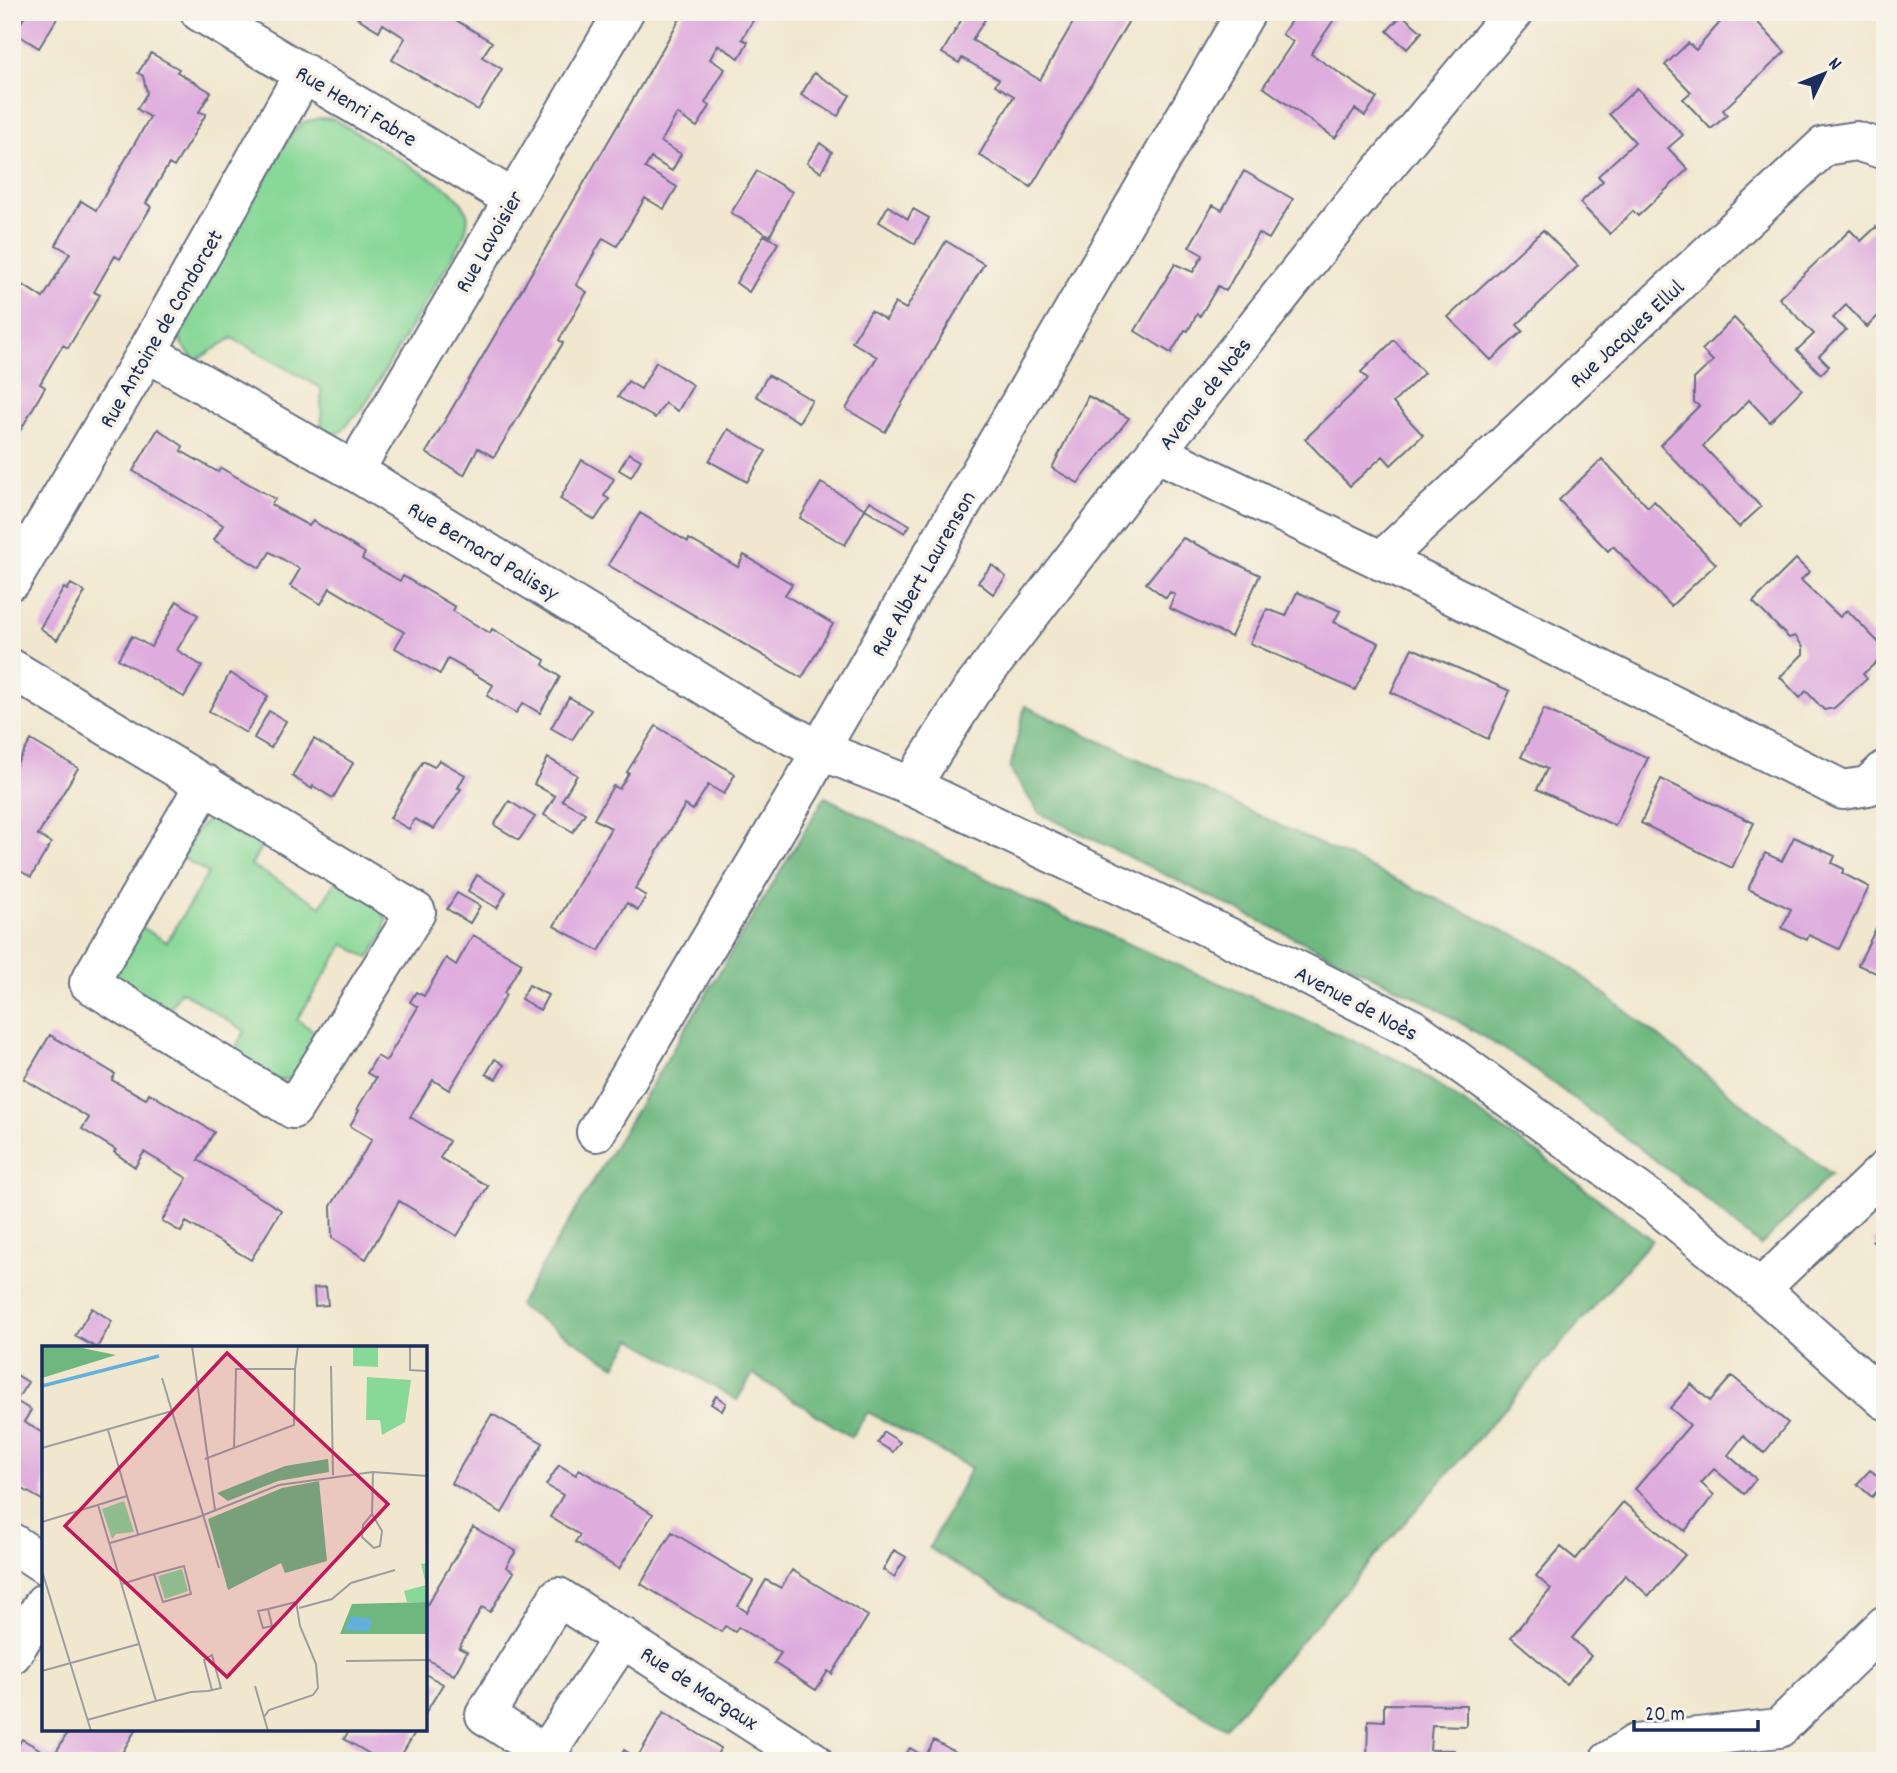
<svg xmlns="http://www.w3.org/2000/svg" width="1897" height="1773" font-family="Dekko,sans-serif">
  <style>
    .green { fill: #88d897; stroke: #52847a; stroke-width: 2 }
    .forest { fill: #6eb880; stroke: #44746f; stroke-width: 2 }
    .building { fill: #dfacde }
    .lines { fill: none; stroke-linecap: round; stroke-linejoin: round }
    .minor-casing { stroke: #666f85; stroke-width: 42 }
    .minor { stroke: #fff; stroke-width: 38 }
    .labels { text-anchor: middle; stroke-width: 7; stroke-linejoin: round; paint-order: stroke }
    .street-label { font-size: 23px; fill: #1b2f5e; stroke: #f7f3e8 }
    .inset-river { fill: none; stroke: #64b0dd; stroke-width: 3.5 }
    .inset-road { fill: none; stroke: #9b9da1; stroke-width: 2 }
    .view { fill: #c2185b; fill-opacity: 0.15; stroke: #c2185b; stroke-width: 3.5 }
    .inset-edge { fill: none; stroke: #1b2f5e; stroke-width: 3.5 }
  </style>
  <rect width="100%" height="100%" fill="#f7f3e8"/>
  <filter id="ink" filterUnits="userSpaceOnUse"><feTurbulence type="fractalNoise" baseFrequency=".0143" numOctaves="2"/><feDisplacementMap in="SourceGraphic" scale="14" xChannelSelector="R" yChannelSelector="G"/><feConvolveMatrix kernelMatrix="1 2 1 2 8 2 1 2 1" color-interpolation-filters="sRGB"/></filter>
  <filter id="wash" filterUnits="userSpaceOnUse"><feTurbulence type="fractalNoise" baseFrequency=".00686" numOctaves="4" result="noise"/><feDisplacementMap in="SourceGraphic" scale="28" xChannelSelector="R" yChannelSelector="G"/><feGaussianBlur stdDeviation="1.57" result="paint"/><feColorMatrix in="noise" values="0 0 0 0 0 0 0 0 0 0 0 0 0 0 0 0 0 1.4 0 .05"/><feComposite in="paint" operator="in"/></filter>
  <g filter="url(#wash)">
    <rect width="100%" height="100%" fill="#f1e7ce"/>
    <path class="green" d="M 320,118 L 334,119 L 450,190 C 469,210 473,216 461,242 L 361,411 L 350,420 L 341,432 L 322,434 L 321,388 L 232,338 L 195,361 L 181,343 L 179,326 L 291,134 L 304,122 Z
      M 226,814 L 266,838 L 251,865 L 321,906 L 336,880 L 377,904 L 386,918 L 384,934 L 369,958 L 344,944 L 297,1020 L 323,1037 L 291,1078 L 277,1081 L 230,1056 L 245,1031 L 181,991 L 164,1018 L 119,985 L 115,974 L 138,925 L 167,942 L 208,873 L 181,857 C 194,836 199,817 226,814 Z"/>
    <path class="forest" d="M 1025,706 L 1554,954 L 1831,1174 L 1760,1246 L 1699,1193 L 1526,1063 L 1428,1003 L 1039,813 L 1010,769 Z
      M 825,797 L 1038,905 L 1407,1064 L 1543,1157 L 1652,1240 L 1225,1728 L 929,1548 L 971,1468 L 868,1412 L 851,1437 L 753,1374 L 737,1400 L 632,1339 L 615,1366 L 518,1306 Z"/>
    <g id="blocks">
      <path class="building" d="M 27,12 L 61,12 L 39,48 L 15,33 Z
        M 348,12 L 459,12 L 454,19 L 492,42 L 482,57 L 502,69 L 478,110 L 392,60 L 405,38 L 383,24 L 379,31 Z
        M 684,12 L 758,12 L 742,39 L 748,42 L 739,58 L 718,45 L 710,59 L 725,69 L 705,103 L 710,106 L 697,127 L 677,114 L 661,142 L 681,154 L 672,171 L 651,158 L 645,168 L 677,187 L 664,209 L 645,198 L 617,246 L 603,238 L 576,285 L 587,292 L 559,340 L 563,343 L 494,457 L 478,448 L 464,475 L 426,453 Z
        M 966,12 L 989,13 L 972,40 L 1040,80 L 1079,12 L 1134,12 L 1031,187 L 979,155 L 1014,96 L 995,85 L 999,79 L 962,58 L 959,63 L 942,53 Z
        M 1297,12 L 1339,12 L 1311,54 L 1377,98 L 1365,116 L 1355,109 L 1335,138 L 1263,87 L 1293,42 L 1282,34 Z
        M 1729,12 L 1748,12 L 1785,52 L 1723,110 L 1727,115 L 1711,129 L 1683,99 L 1691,92 L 1665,65 L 1688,43 L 1696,50 Z
        M 1402,15 L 1422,32 L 1407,49 L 1387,31 Z
        M 151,53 L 179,69 L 177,72 L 211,92 L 199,112 L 206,114 L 174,167 L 169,164 L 146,203 L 151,207 L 120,259 L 115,256 L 105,273 L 94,292 L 100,295 L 68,348 L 63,345 L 52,363 L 40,384 L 45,387 L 15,440 L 12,438 L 12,304 L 23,285 L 43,298 L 70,253 L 56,245 L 81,201 L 96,210 L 150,117 L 137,109 L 147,93 L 143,76 L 138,73 Z
        M 814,73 L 850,95 L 838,116 L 801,95 Z
        M 1637,88 L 1683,135 L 1668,148 L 1688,169 L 1638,216 L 1633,211 L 1610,234 L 1580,203 L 1603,181 L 1598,176 L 1635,142 L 1609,114 Z
        M 12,129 L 22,135 L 12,152 Z
        M 820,143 L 832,152 L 821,172 L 807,163 Z
        M 757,171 L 792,192 L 770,236 L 731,213 Z
        M 1244,171 L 1293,199 L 1269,239 L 1258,233 L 1226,291 L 1218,286 L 1200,316 L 1197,314 L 1188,331 L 1185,330 L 1171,353 L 1135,331 L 1175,264 L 1193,272 L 1203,255 L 1189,247 L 1213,205 L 1222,210 Z
        M 888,206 L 908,219 L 913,209 L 929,218 L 915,244 L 879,222 Z
        M 1876,227 L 1885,236 L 1885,293 L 1881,297 L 1885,300 L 1885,309 L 1867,327 L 1846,305 L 1833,318 L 1846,330 L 1819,356 L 1829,366 L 1821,374 L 1797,350 L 1814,334 L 1779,298 L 1850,230 L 1861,241 Z
        M 1543,230 L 1578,266 L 1517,325 L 1523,331 L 1491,360 L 1448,317 Z
        M 764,235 L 778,243 L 749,292 L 736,283 Z
        M 946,241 L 984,264 L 885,432 L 846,409 L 877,357 L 852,342 L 871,311 L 886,320 L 895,303 L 906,309 Z
        M 1734,318 L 1802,389 L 1770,422 L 1749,400 L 1703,446 L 1761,507 L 1739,527 L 1660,445 L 1699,406 L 1694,402 L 1694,379 L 1713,361 L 1702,350 Z
        M 1394,340 L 1424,373 L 1393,403 L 1423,435 L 1391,465 L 1383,456 L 1350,486 L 1305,439 L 1368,379 L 1361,372 Z
        M 656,362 L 693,385 L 678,411 L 665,403 L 655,418 L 618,397 L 628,381 L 641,389 Z
        M 768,375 L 812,400 L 799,422 L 756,396 Z
        M 1088,396 L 1129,418 L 1078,483 L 1052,468 Z
        M 158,429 L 183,446 L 181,451 L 218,472 L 221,468 L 275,499 L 271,505 L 309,526 L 313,521 L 365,553 L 362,559 L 400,581 L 403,576 L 455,607 L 453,611 L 471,622 L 490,633 L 492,629 L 545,660 L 543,665 L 560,677 L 540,713 L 523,703 L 516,713 L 487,696 L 493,685 L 448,659 L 440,674 L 395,648 L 404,632 L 330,588 L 321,604 L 290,586 L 300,569 L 270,552 L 260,568 L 214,540 L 223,525 L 133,471 Z
        M 728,429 L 766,451 L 747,482 L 709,461 Z
        M 629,453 L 641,460 L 631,477 L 619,470 Z
        M 1602,459 L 1648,507 L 1654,501 L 1716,564 L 1671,606 L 1613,546 L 1608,551 L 1559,500 Z
        M 582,460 L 614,479 L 604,496 L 609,499 L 595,520 L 560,499 Z
        M 821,483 L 865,509 L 845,545 L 800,518 Z
        M 870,501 L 910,525 L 905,533 L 865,509 Z
        M 640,513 L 688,542 L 689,539 L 738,567 L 744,555 L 792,584 L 785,595 L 833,624 L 802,678 L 608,565 Z
        M 1183,538 L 1260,575 L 1231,637 L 1169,608 L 1175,595 L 1170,592 L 1166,598 L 1146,583 Z
        M 1796,559 L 1809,572 L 1801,580 L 1840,617 L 1847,610 L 1885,649 L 1885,655 L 1863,674 L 1867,679 L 1834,708 L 1824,710 L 1806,691 L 1800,698 L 1780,677 L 1803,654 L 1803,647 L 1795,636 L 1789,638 L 1753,602 Z
        M 992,565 L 1006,577 L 993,594 L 978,582 Z
        M 71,584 L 85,592 L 57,640 L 40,628 L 64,588 L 67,590 Z
        M 1297,592 L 1340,611 L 1334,622 L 1379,643 L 1355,690 L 1250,643 L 1267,609 L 1286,616 Z
        M 177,601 L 198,615 L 177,650 L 202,666 L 184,697 L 118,659 L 132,636 L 151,647 Z
        M 1412,648 L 1510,691 L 1488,739 L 1391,692 Z
        M 230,673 L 268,696 L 246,733 L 209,711 Z
        M 569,697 L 591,710 L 572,740 L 551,728 Z
        M 1544,709 L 1648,758 L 1615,826 L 1537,789 L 1547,769 L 1521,757 Z
        M 269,711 L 286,721 L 271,748 L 254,738 Z
        M 656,726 L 735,774 L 724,794 L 708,785 L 693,810 L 685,805 L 635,889 L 646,896 L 638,910 L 627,903 L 599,951 L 554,926 L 611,828 L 594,819 L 613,786 L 619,789 L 629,773 L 627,772 Z
        M 314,739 L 353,763 L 333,798 L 313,786 L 312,789 L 292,776 Z
        M 31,740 L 78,768 L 38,835 L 51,843 L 31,877 L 15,868 L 12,873 L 12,772 Z
        M 548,758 L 577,775 L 562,800 L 585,813 L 573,832 L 544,815 L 555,796 L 534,784 Z
        M 439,760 L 465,775 L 458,788 L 461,789 L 434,829 L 415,819 L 409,829 L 390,818 L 423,761 L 434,767 Z
        M 1661,779 L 1754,823 L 1732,868 L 1641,823 Z
        M 509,801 L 535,817 L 519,840 L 494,825 Z
        M 1794,837 L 1835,856 L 1832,863 L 1844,869 L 1842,873 L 1869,887 L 1839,949 L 1809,935 L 1807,940 L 1782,928 L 1791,909 L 1748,889 L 1765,853 L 1782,861 Z
        M 477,875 L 506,892 L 497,908 L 468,891 Z
        M 457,893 L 480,906 L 470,923 L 447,909 Z
        M 1885,910 L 1885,977 L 1858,965 Z
        M 473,935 L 522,963 L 504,993 L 506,995 L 449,1090 L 433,1080 L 410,1117 L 449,1141 L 440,1158 L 488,1186 L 457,1236 L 399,1201 L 366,1259 L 332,1238 L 331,1206 L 372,1139 L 350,1126 L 359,1110 L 357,1109 L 376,1078 L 367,1073 L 377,1056 L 386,1061 L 418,1007 L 410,1002 L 416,992 L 424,996 L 446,958 L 456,965 Z
        M 529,985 L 548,995 L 540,1010 L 521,999 Z
        M 50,1035 L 115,1074 L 112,1080 L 146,1099 L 149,1093 L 214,1132 L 198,1160 L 281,1210 L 251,1260 L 186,1222 L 181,1232 L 162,1221 L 187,1178 L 144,1152 L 135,1167 L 114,1152 L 116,1150 L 82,1129 L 89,1118 L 24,1079 Z
        M 495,1059 L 504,1065 L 496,1079 L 486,1074 Z
        M 1885,1230 L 1885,1254 L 1872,1241 Z
        M 326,1287 L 328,1305 L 315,1306 L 314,1288 Z
        M 92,1308 L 112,1321 L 97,1348 L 75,1336 Z
        M 12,1372 L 28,1382 L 16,1401 L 31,1410 L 24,1422 L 44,1434 L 44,1501 L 12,1483 Z
        M 1732,1376 L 1788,1423 L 1764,1453 L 1743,1436 L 1728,1455 L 1756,1479 L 1744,1494 L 1714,1469 L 1701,1483 L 1714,1495 L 1685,1531 L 1635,1489 L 1690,1425 L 1670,1408 L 1691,1384 L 1710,1401 Z
        M 716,1396 L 726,1403 L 722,1411 L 711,1404 Z
        M 492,1414 L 543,1443 L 502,1513 L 451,1483 Z
        M 884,1432 L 900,1442 L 893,1452 L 878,1443 Z
        M 559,1465 L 576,1475 L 579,1469 L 653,1514 L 619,1569 L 575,1542 L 580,1535 L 550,1517 L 563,1495 L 546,1485 Z
        M 1870,1470 L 1885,1482 L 1872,1497 L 1857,1484 Z
        M 1623,1502 L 1685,1555 L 1649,1596 L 1625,1575 L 1572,1638 L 1591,1656 L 1566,1684 L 1511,1637 L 1551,1589 L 1536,1576 L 1561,1547 L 1576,1559 Z
        M 473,1527 L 516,1551 L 506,1567 L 514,1572 L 490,1612 L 482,1607 L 459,1648 L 467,1652 L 454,1675 L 425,1658 L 425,1608 Z
        M 672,1532 L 753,1581 L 738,1606 L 747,1612 L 766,1580 L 781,1588 L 792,1570 L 868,1616 L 832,1674 L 828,1671 L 816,1690 L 774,1663 L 781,1653 L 738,1627 L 735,1632 L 725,1626 L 721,1632 L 641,1584 Z
        M 894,1550 L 906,1557 L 894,1577 L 883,1570 Z
        M 425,1674 L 443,1684 L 425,1714 Z
        M 1384,1704 L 1466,1705 L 1466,1726 L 1432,1725 L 1430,1750 L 1454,1750 L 1454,1761 L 1367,1761 L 1368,1720 L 1384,1721 Z
        M 664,1712 L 721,1748 L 713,1761 L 618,1761 L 624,1750 L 637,1758 Z
        M 70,1729 L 136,1729 L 117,1761 L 12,1761 L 12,1755 L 22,1739 L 53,1757 Z
        M 350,1729 L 417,1729 L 398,1761 L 382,1761 L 344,1739 Z
        M 934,1740 L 966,1758 L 964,1761 L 902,1761 L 910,1748 L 925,1757 Z"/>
    </g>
  </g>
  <g filter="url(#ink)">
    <use href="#blocks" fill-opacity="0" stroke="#666f85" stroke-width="2"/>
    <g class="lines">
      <defs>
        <path id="minor" d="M 200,12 L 513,199
          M 147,352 L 354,471 L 763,721 L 820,750 L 911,786 L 1283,963 L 1413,1029 L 1656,1204 L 1760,1289 L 1885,1400
          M 1156,452 L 1422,580 L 1843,790 L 1868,786 L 1885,770
          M 354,471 L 624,12
          M 1381,561 L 1824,146 L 1856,141 L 1885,150
          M 12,580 L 147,352 L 304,73
          M 12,669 L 416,912 L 293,1109 L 89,983 L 205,784
          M 911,786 L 971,691 L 1156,452 L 1342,218 L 1514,12
          M 596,1132 L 803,784 L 831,730 L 1246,12
          M 1760,1289 L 1885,1170
          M 12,1543 L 44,1564
          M 623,1637 L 546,1754 L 485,1715 L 558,1597 L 813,1761
          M 12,1654 L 44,1603
          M 1609,1761 L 1635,1744 L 1779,1728 L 1885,1625"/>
      </defs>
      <use href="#minor" class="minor-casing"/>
      <use href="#minor" class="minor"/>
    </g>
  </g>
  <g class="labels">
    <g class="street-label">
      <text transform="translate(357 105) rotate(31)" y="8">Rue Henri Fabre</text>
      <text transform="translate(488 241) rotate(-60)" y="8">Rue Lavoisier</text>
      <text transform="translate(160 328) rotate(-60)" y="8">Rue Antoine de Condorcet</text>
      <text transform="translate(1626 333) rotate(-43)" y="8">Rue Jacques Ellul</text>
      <text transform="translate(1204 393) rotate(-52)" y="8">Avenue de Noès</text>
      <text transform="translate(484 550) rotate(31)" y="8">Rue Bernard Palissy</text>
      <text transform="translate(922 573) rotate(-60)" y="8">Rue Albert Laurenson</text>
      <text transform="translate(1357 1002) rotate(28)" y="8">Avenue de Noès</text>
      <text transform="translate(700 1687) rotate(33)" y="8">Rue de Margaux</text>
    </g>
  </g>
  <g transform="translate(42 1346)">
    <rect width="385" height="385" fill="#f1e7ce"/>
    <path d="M 311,0 L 336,0 L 336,21 L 311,20 ZM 325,31 L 369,34 L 363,76 L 340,89 L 338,74 L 324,74 ZM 82,155 L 92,186 L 74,188 L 70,193 L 60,163 ZM 385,217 L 385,256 L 365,256 L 362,245 L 384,239 L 379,218 ZM 140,223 L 146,245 L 123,253 L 116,230 Z" fill="#88d897"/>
    <path d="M 0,0 L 31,0 L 74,9 L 0,32 ZM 286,113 L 287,126 L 236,135 L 186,155 L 175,147 L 243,120 ZM 277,135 L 285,215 L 243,227 L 239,217 L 186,244 L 166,173 L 240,142 ZM 385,256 L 385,288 L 298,288 L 310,258 Z" fill="#6eb880"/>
    <path d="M 309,270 L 330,273 L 327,285 L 303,284 Z" fill="#64b0dd"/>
    <path class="inset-river" d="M 0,40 L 117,10"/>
    <path class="inset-road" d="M 150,0 L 173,164M 368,0 L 368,24 L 385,25M 289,20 L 291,129M 253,23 L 256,0M 120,32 L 177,222M 66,84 L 96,188M 0,102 L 130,65M 163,113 L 252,79 L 253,23 L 194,23 L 192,102M 330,168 L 321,179 L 320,191 L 332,202 L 338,200 L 340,185 L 330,168 L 331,126M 0,176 L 85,150M 68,197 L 154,172 L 237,139 L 331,126 L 385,130M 0,225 L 49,385M 80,238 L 112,228 L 142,220 L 149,248 L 121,256 L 112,228M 257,262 L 290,253 L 309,237 L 353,224M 304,315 L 385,314M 0,325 L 97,298M 213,340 L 226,385M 114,355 L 149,346 L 166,345 L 179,342 L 170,309 L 162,314 L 170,344M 222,371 L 227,364 L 271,349 L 276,342 L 274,318 L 258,280 L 254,256 L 226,263 L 216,265 L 221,282 L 230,280 L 226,263M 45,374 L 114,355 L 56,159"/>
    <path class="view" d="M 185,7 L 346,158 L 185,331 L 23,180 Z"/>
    <rect width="385" height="385" class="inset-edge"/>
  </g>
  <rect width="1897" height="1773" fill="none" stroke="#f7f3e8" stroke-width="42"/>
  <g transform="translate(1824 74) rotate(47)" stroke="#f7f3e8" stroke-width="5" paint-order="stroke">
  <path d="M0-5L12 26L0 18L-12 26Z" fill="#1b2f5e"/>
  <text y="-10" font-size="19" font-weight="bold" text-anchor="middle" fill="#1b2f5e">N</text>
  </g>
  <path d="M1634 1720v10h124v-10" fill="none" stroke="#1b2f5e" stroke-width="3.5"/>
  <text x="1645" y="1720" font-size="21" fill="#1b2f5e" stroke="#f7f3e8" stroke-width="5" paint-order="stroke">20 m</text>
</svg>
